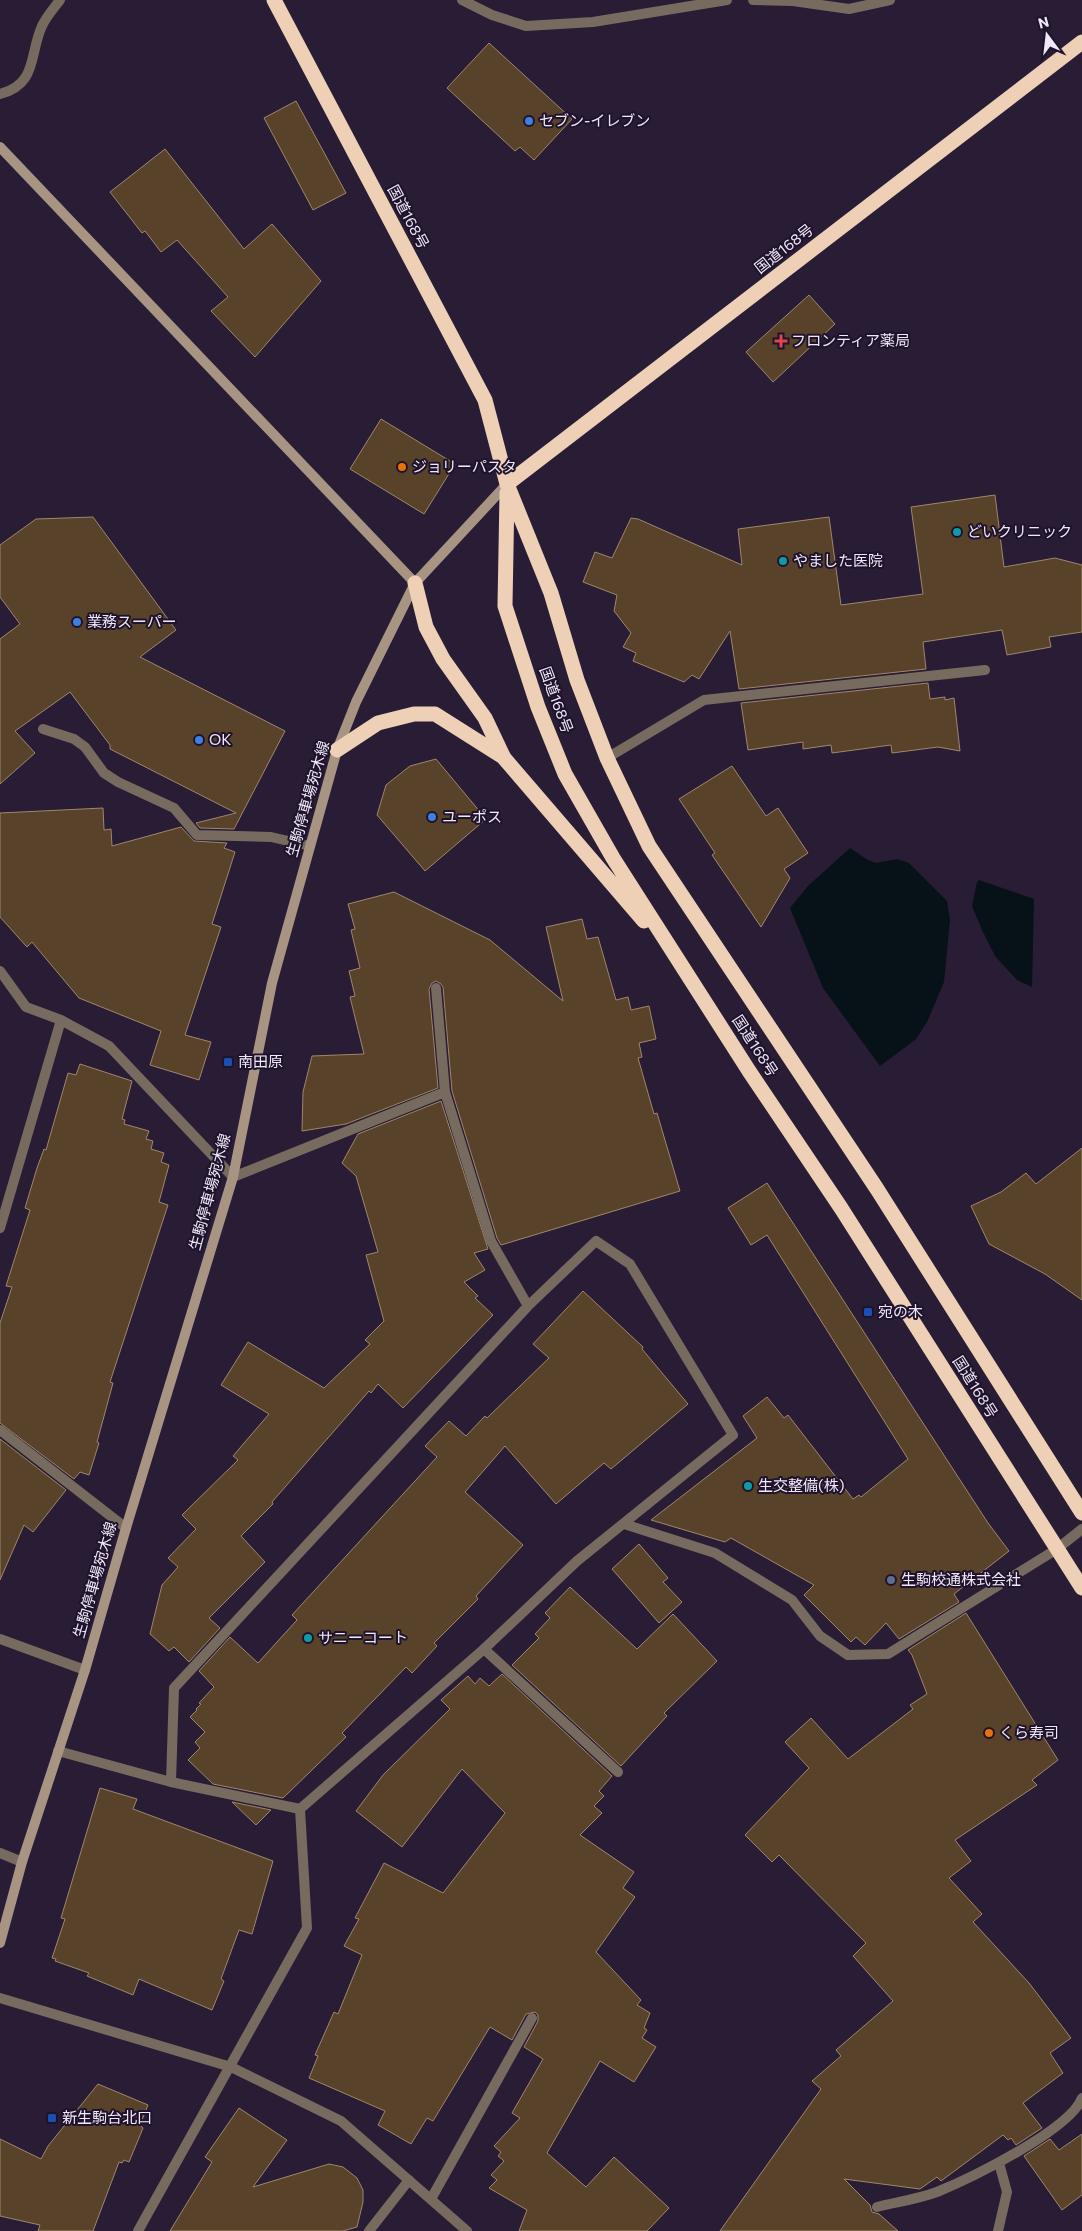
<svg xmlns="http://www.w3.org/2000/svg" width="1082" height="2231" font-family="Commissioner,'Noto Sans JP',sans-serif">
  <style>
    .water { fill: #061217 }
    .building { fill: #59422a; stroke: #a0866c }
    .lines { fill: none; stroke-linecap: round; stroke-linejoin: round }
    .lane { stroke: #776b60; stroke-width: 10 }
    .street { stroke: #776b60; stroke-width: 10 }
    .secondary { stroke: #a79483; stroke-width: 10 }
    .highway { stroke: #eed0b6; stroke-width: 15 }
    .shop-dot { fill: #3f7fe0; stroke: #1f132b; stroke-width: 2 }
    .health-dot { fill: #e0444e; stroke: #1f132b; stroke-width: 2 }
    .food-dot { fill: #e8710a; stroke: #1f132b; stroke-width: 2 }
    .culture-dot { fill: #0f9aa8; stroke: #1f132b; stroke-width: 2 }
    .transit-dot { fill: #1a4fb4; stroke: #1f132b; stroke-width: 2 }
    .service-dot { fill: #5c6f8a; stroke: #1f132b; stroke-width: 2 }
    .labels { text-anchor: middle; stroke-width: 4; stroke-linejoin: round; paint-order: stroke }
    .poi-label { font-size: 15px; fill: #efe8f9; stroke: #1f132b; text-anchor: start }
    .street-label { font-size: 15px; fill: #efe8f9; stroke: #1f132b }
  </style>
  <rect width="100%" height="100%" fill="#291c35"/>
  <path class="water" d="M 850,848 L 868,860 L 876,863 L 897,859 L 909,863 L 947,901 L 950,920 L 944,982 L 927,1022 L 916,1039 L 880,1066 L 823,988 L 790,908 L 808,886 Z
    M 979,880 L 1034,899 L 1032,987 L 1017,980 L 995,956 L 982,930 L 972,906 L 977,882 Z"/>
  <path class="building" d="M 489,43 L 572,119 L 534,160 L 520,147 L 515,151 L 447,88 Z
    M 296,101 L 346,193 L 313,210 L 264,118 Z
    M 165,149 L 244,249 L 272,224 L 321,281 L 255,357 L 211,311 L 228,297 L 177,240 L 161,252 L 145,231 L 142,233 L 110,192 Z
    M 809,295 L 835,324 L 773,382 L 746,352 Z
    M 381,419 L 455,464 L 424,514 L 350,469 Z
    M 995,495 L 1004,567 L 1055,558 L 1082,565 L 1082,632 L 1049,637 L 1051,647 L 1007,655 L 1002,630 L 923,642 L 926,669 L 739,689 L 730,631 L 699,679 L 692,675 L 684,682 L 633,661 L 636,653 L 623,647 L 631,633 L 614,611 L 617,595 L 583,582 L 595,552 L 612,558 L 631,518 L 638,519 L 742,565 L 738,529 L 829,517 L 841,605 L 923,594 L 911,507 Z
    M 93,517 L 176,630 L 140,657 L 285,731 L 234,829 L 200,828 L 196,823 L 236,813 L 110,749 L 110,745 L 70,692 L 15,731 L 35,753 L 0,784 L 0,639 L 20,624 L 0,597 L 0,545 L 36,519 Z
    M 928,683 L 930,699 L 945,697 L 945,700 L 954,698 L 960,751 L 938,747 L 892,753 L 891,745 L 832,753 L 831,745 L 803,749 L 803,742 L 748,750 L 741,703 Z
    M 436,759 L 486,819 L 425,871 L 377,815 L 386,785 L 410,766 Z
    M 732,766 L 766,816 L 778,808 L 808,853 L 784,869 L 790,878 L 761,927 L 712,855 L 715,853 L 679,799 Z
    M 103,808 L 104,830 L 111,829 L 112,846 L 181,827 L 194,841 L 227,843 L 224,848 L 235,852 L 212,924 L 221,927 L 185,1035 L 211,1042 L 199,1080 L 150,1065 L 161,1031 L 79,998 L 32,942 L 27,947 L 0,917 L 0,813 Z
    M 394,892 L 490,940 L 563,1001 L 546,927 L 582,919 L 587,939 L 598,937 L 616,1000 L 628,997 L 631,1010 L 649,1006 L 656,1039 L 639,1043 L 642,1057 L 638,1058 L 654,1114 L 657,1113 L 680,1191 L 501,1245 L 497,1238 L 452,1091 L 443,987 L 441,984 L 436,981 L 432,983 L 429,989 L 438,1088 L 346,1124 L 302,1131 L 303,1092 L 312,1056 L 364,1054 L 350,997 L 355,996 L 349,971 L 360,968 L 351,930 L 355,929 L 348,904 Z
    M 80,1064 L 132,1081 L 122,1119 L 125,1120 L 124,1124 L 149,1131 L 146,1139 L 153,1141 L 151,1149 L 164,1153 L 161,1162 L 169,1165 L 159,1202 L 168,1205 L 110,1382 L 113,1383 L 97,1442 L 99,1443 L 89,1475 L 80,1472 L 74,1479 L 0,1423 L 0,1323 L 12,1287 L 6,1286 L 30,1210 L 25,1208 L 37,1168 L 44,1149 L 46,1150 L 68,1073 L 76,1075 Z
    M 441,1101 L 488,1249 L 474,1253 L 485,1270 L 464,1282 L 478,1296 L 475,1298 L 493,1315 L 403,1408 L 378,1384 L 371,1393 L 369,1391 L 272,1502 L 273,1504 L 241,1536 L 265,1562 L 209,1618 L 220,1628 L 189,1662 L 174,1647 L 169,1651 L 150,1634 L 162,1585 L 178,1567 L 168,1558 L 196,1529 L 182,1515 L 238,1460 L 233,1456 L 269,1414 L 221,1385 L 248,1342 L 324,1388 L 370,1344 L 365,1340 L 384,1321 L 366,1255 L 378,1252 L 356,1176 L 342,1163 L 358,1134 Z
    M 1082,1148 L 1082,1300 L 1045,1274 L 989,1244 L 971,1206 L 1001,1192 L 1026,1173 L 1036,1184 Z
    M 767,1183 L 988,1523 L 1009,1551 L 954,1594 L 959,1602 L 899,1639 L 886,1623 L 865,1645 L 856,1637 L 851,1642 L 804,1595 L 814,1585 L 731,1538 L 725,1542 L 651,1520 L 757,1438 L 743,1416 L 767,1397 L 784,1418 L 788,1415 L 853,1499 L 859,1495 L 861,1497 L 908,1459 L 767,1235 L 751,1245 L 728,1208 Z
    M 583,1291 L 643,1347 L 642,1349 L 688,1404 L 611,1469 L 604,1463 L 556,1504 L 505,1446 L 465,1492 L 523,1545 L 476,1596 L 478,1599 L 434,1643 L 437,1646 L 412,1673 L 406,1667 L 342,1733 L 346,1737 L 283,1798 L 213,1784 L 188,1760 L 200,1748 L 195,1742 L 205,1732 L 190,1717 L 197,1710 L 196,1709 L 201,1704 L 199,1703 L 214,1687 L 199,1671 L 230,1637 L 258,1663 L 297,1620 L 292,1615 L 437,1457 L 425,1446 L 449,1421 L 466,1436 L 485,1416 L 487,1418 L 549,1358 L 533,1344 Z
    M 0,1439 L 66,1490 L 33,1532 L 24,1525 L 0,1580 Z
    M 639,1544 L 668,1578 L 663,1582 L 682,1602 L 659,1623 L 612,1569 Z
    M 570,1587 L 637,1649 L 673,1614 L 717,1661 L 664,1713 L 667,1716 L 621,1766 L 512,1665 L 539,1638 L 535,1634 L 550,1618 L 545,1613 Z
    M 966,1613 L 1058,1760 L 1032,1780 L 1037,1785 L 955,1840 L 971,1861 L 949,1878 L 982,1914 L 973,1922 L 1029,1983 L 1071,2038 L 1050,2053 L 1063,2073 L 1023,2103 L 1042,2128 L 1016,2145 L 1011,2138 L 1008,2140 L 1003,2135 L 941,2181 L 937,2177 L 920,2189 L 844,2179 L 870,2205 L 872,2212 L 879,2214 L 898,2231 L 720,2231 L 821,2089 L 812,2081 L 841,2056 L 836,2050 L 893,2001 L 853,1956 L 866,1943 L 779,1855 L 772,1862 L 745,1835 L 809,1768 L 785,1742 L 811,1718 L 848,1759 L 913,1709 L 910,1705 L 927,1694 L 912,1655 L 908,1650 Z
    M 502,1674 L 612,1776 L 599,1791 L 604,1796 L 594,1806 L 602,1813 L 580,1835 L 634,1872 L 623,1888 L 635,1897 L 596,1952 L 641,2000 L 637,2005 L 650,2013 L 644,2028 L 647,2030 L 642,2038 L 656,2047 L 634,2082 L 600,2061 L 547,2153 L 586,2187 L 614,2157 L 669,2208 L 647,2231 L 519,2231 L 527,2210 L 489,2188 L 497,2180 L 491,2175 L 504,2161 L 498,2156 L 501,2152 L 494,2146 L 520,2118 L 512,2113 L 543,2059 L 524,2047 L 538,2021 L 538,2015 L 535,2012 L 526,2014 L 512,2040 L 490,2027 L 433,2121 L 427,2118 L 411,2144 L 378,2125 L 385,2111 L 309,2078 L 318,2056 L 315,2055 L 334,2012 L 338,2014 L 362,1955 L 344,1946 L 359,1919 L 355,1918 L 384,1863 L 443,1893 L 505,1813 L 462,1769 L 402,1847 L 356,1811 L 383,1775 L 450,1709 L 441,1700 L 468,1676 L 475,1684 L 480,1678 L 489,1686 Z
    M 100,1788 L 137,1799 L 133,1809 L 273,1861 L 252,1934 L 239,1930 L 221,1979 L 224,1981 L 212,2010 L 139,1979 L 133,1995 L 87,1976 L 89,1973 L 55,1961 L 56,1959 L 52,1958 L 65,1919 L 61,1918 Z
    M 232,1802 L 271,1810 L 256,1825 Z
    M 98,2084 L 148,2105 L 140,2125 L 143,2128 L 129,2162 L 124,2160 L 122,2163 L 119,2162 L 93,2231 L 38,2231 L 40,2225 L 0,2216 L 0,2139 L 41,2159 L 48,2146 Z
    M 239,2108 L 287,2140 L 253,2187 L 329,2164 L 343,2167 L 357,2178 L 363,2190 L 363,2202 L 357,2227 L 343,2231 L 170,2231 L 212,2162 L 205,2157 Z
    M 1082,2134 L 1082,2195 L 1062,2210 L 1024,2156 L 1050,2139 L 1059,2150 Z"/>
  <g class="lines">
    <path class="lane" d="M 43,729 L 74,739 L 85,747 L 104,773 L 118,782 L 174,808 L 197,835 L 271,837 L 310,846
      M 484,1649 L 618,1772
      M 0,1853 L 22,1862
      M 431,2199 L 532,2018
      M 877,2207 C 897,2202 918,2199 937,2192 C 969,2179 1070,2130 1082,2098
      M 998,2231 L 1007,2192 L 999,2163"/>
    <path class="street" d="M 462,0 L 492,15 L 526,26 L 593,22 L 727,0
      M 753,0 L 793,1 L 849,9 L 890,0
      M 0,94 C 38,84 29,54 42,26 C 46,17 54,8 60,0
      M 607,758 L 704,700 L 985,670
      M 0,971 L 26,1007 L 61,1020 L 109,1046 L 233,1177 L 445,1092
      M 0,1228 L 61,1020
      M 0,1430 L 126,1528
      M 624,1524 L 715,1553 L 792,1600 L 820,1636 L 848,1655 L 888,1654 L 1057,1549 L 1082,1529
      M 0,1639 L 85,1670
      M 58,1751 L 171,1782 L 300,1809
      M 171,1782 L 174,1688 L 528,1306
      M 300,1809 L 484,1649 L 577,1561 L 733,1435 L 630,1264 L 596,1241 L 528,1306 L 491,1241 L 445,1092 L 436,988
      M 0,1998 L 231,2067 L 341,2121 L 467,2231
      M 138,2231 L 307,1928 L 300,1809
      M 369,2231 L 409,2180"/>
    <path class="secondary" d="M 0,147 L 415,583
      M 0,1943 L 22,1862 L 85,1670 L 126,1528 L 233,1177 L 272,983 L 337,750 L 356,702 L 415,583 L 507,484"/>
    <path class="highway" d="M 274,0 L 485,400 L 507,484 L 551,593 L 577,680 L 607,758 L 649,846 L 877,1189 L 1082,1513
      M 507,484 L 1082,42
      M 507,493 L 505,606 L 538,707 L 565,774 L 613,858 L 749,1071 L 841,1208 L 1082,1588
      M 415,583 L 426,627 L 443,659 L 485,718 L 504,758 L 644,921
      M 337,750 L 378,723 L 414,714 L 435,714 L 503,757"/>
  </g>
  <g class="shop-dot">
    <circle cx="529" cy="121" r="5"/>
    <circle cx="77" cy="622" r="5"/>
    <circle cx="199" cy="740" r="5"/>
    <circle cx="432" cy="817" r="5"/>
  </g>
  <path class="health-dot" d="M778.5 333.5h5v5h5v5h-5v5h-5v-5h-5v-5h5z"/>
  <g class="food-dot">
    <circle cx="402" cy="467" r="5"/>
    <circle cx="989" cy="1733" r="5"/>
  </g>
  <g class="culture-dot">
    <circle cx="957" cy="532" r="5"/>
    <circle cx="783" cy="561" r="5"/>
    <circle cx="748" cy="1486" r="5"/>
    <circle cx="308" cy="1638" r="5"/>
  </g>
  <g class="transit-dot">
    <rect x="223" y="1057" width="10" height="10" rx="2.5"/>
    <rect x="863" y="1307" width="10" height="10" rx="2.5"/>
    <rect x="47" y="2113" width="10" height="10" rx="2.5"/>
  </g>
  <circle class="service-dot" cx="891" cy="1580" r="5"/>
  <g class="labels">
    <g class="poi-label">
      <text x="539" y="126">セブン-イレブン</text>
      <text x="791" y="346">フロンティア薬局</text>
      <text x="412" y="472">ジョリーパスタ</text>
      <text x="967" y="537">どいクリニック</text>
      <text x="793" y="566">やました医院</text>
      <text x="87" y="627">業務スーパー</text>
      <text x="209" y="745">OK</text>
      <text x="442" y="822">ユーポス</text>
      <text x="238" y="1067">南田原</text>
      <text x="878" y="1317">宛の木</text>
      <text x="758" y="1491">生交整備(株)</text>
      <text x="901" y="1585">生駒校通株式会社</text>
      <text x="318" y="1643">サニーコート</text>
      <text x="999" y="1738">くら寿司</text>
      <text x="62" y="2123">新生駒台北口</text>
    </g>
    <g class="street-label">
      <text transform="translate(408 217) rotate(62)" y="5">国道168号</text>
      <text transform="translate(784 249) rotate(-38)" y="5">国道168号</text>
      <text transform="translate(556 700) rotate(70)" y="5">国道168号</text>
      <text transform="translate(308 799) rotate(-74)" y="5">生駒停車場宛木線</text>
      <text transform="translate(755 1046) rotate(57)" y="5">国道168号</text>
      <text transform="translate(210 1192) rotate(-75)" y="5">生駒停車場宛木線</text>
      <text transform="translate(975 1387) rotate(58)" y="5">国道168号</text>
      <text transform="translate(95 1580) rotate(-74)" y="5">生駒停車場宛木線</text>
    </g>
  </g>
  <g transform="translate(1047 35) rotate(345)" stroke="#1f132b" stroke-width="4" paint-order="stroke">
  <path d="M0-4L9 19L0 12L-9 19Z" fill="#efe8f9"/>
  <text y="-8" font-size="14" font-weight="bold" text-anchor="middle" fill="#efe8f9">N</text>
  </g>
</svg>
